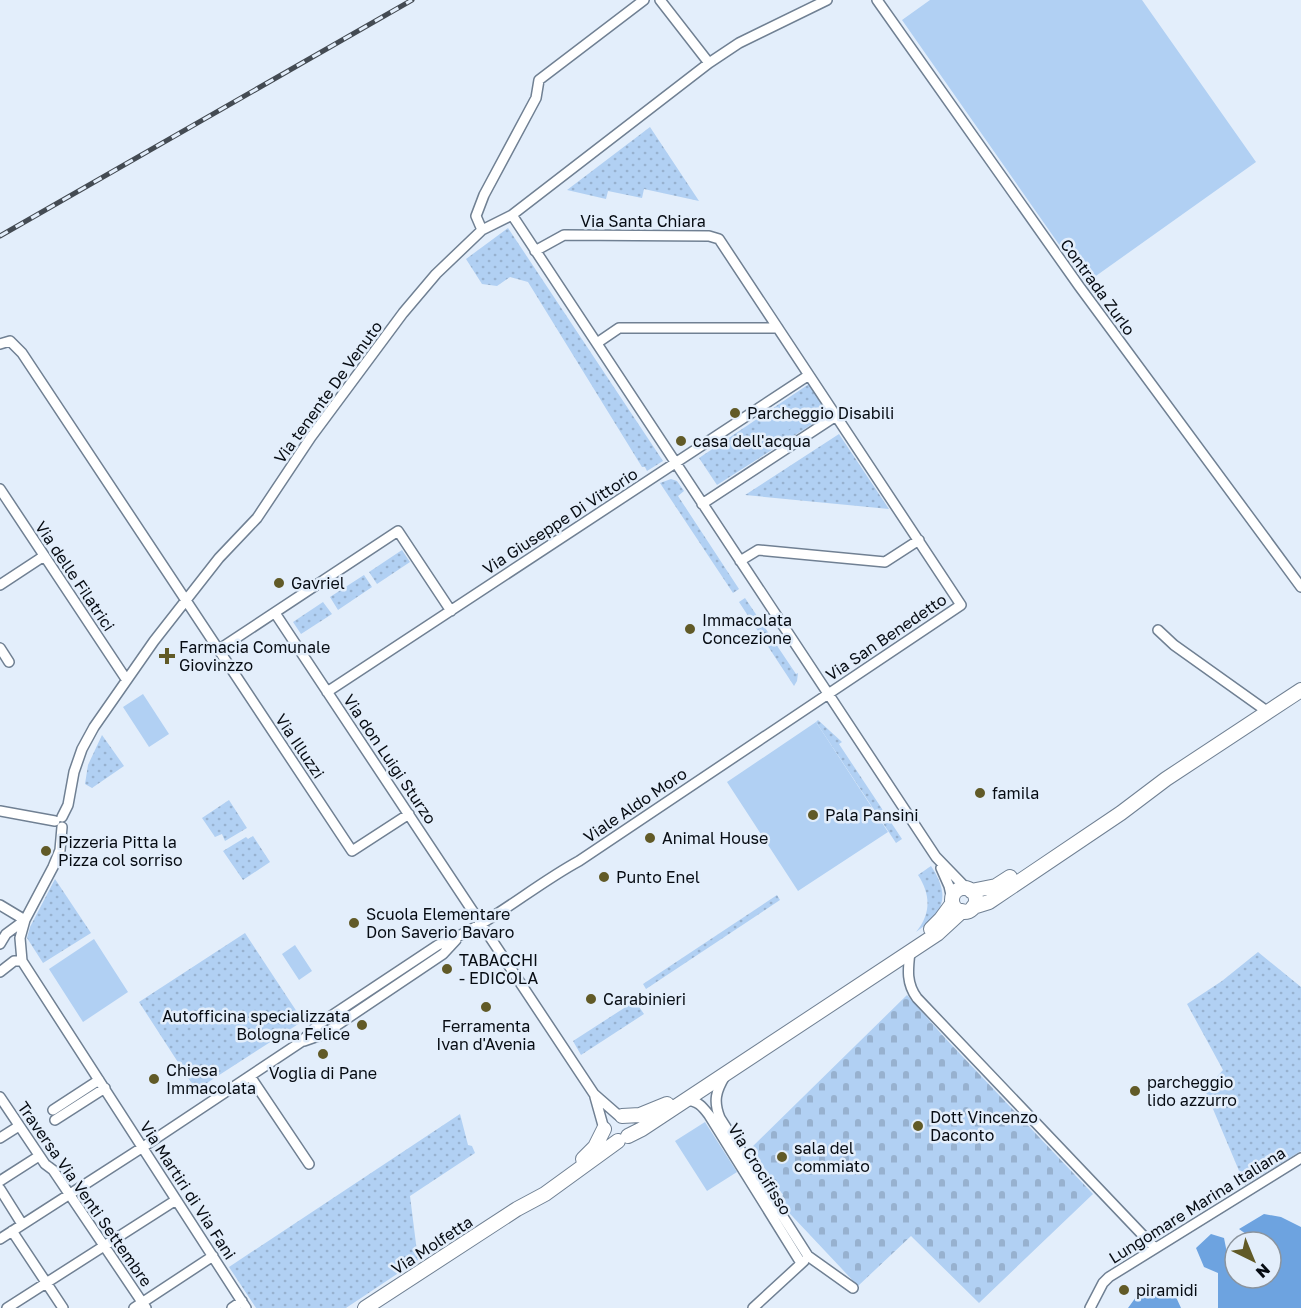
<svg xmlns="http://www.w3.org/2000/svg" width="1301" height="1308" font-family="'Golos Text',sans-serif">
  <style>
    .green { fill: url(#green-dots) }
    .cemetery { fill: url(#cemetery-stones) }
    .pitch { fill: #b1d0f3 }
    .water { fill: #6da3e0 }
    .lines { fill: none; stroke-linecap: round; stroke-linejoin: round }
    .street-casing { stroke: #708093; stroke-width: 12 }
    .secondary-casing { stroke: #708093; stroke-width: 16 }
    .street { stroke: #fff; stroke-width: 9 }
    .secondary { stroke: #fff; stroke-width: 14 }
    .rail-casing { stroke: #444b53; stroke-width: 5 }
    .rail { stroke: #e3eefb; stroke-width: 3; stroke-dasharray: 9; stroke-linecap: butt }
    .poi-dot { fill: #615a27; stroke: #e3eefb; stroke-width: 2 }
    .labels { text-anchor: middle; stroke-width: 5; stroke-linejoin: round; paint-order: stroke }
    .street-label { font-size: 16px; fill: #070c13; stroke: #e3eefb }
    .poi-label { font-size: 16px; fill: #070c13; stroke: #e3eefb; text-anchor: start }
  </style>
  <defs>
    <pattern id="green-dots" width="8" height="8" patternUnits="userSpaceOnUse" patternTransform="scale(1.5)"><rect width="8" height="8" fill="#b1d0f3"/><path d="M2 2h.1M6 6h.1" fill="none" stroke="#97b1cf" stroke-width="1.8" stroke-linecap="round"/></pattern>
    <pattern id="cemetery-stones" width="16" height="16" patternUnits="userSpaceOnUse" patternTransform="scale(1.5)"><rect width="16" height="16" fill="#b1d0f3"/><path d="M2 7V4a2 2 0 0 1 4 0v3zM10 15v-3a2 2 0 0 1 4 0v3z" fill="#97b1cf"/></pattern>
  </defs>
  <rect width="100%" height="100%" fill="#e3eefb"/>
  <path class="green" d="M 650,127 L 699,201 L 644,189 L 642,198 L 608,191 L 606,199 L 567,190 Z
    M 508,228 L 663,461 L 647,471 L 645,467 L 642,467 L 528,282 L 510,277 L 497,286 L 482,284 L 466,259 Z
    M 809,384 L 828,414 L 717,485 L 699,458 Z
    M 839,434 L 889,509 L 745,495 Z
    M 671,479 L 677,481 L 684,491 L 678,496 L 739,589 L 733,593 L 660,483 Z
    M 402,550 L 410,562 L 377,584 L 369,572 Z
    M 364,575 L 372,587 L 338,610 L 330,597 Z
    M 745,598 L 796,674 L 798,673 L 797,681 L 794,686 L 739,602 Z
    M 323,602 L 332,614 L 301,634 L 293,622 Z
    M 818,720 L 842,742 L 839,744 L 902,839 L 896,843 L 816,722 Z
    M 102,735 L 124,766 L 92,788 L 85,784 L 88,765 Z
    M 229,800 L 247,828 L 225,841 L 222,834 L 215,837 L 202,818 Z
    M 253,836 L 270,862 L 243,880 L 223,851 L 246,837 L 248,839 Z
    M 931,866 C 951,896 944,913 916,932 C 931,914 931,895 918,875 Z
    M 55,879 L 91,933 L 43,963 L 27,938 L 30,927 Z
    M 777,895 L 780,900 L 646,989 L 643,984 Z
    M 245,933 L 303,1021 L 196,1090 L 139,1002 Z
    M 1258,952 L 1301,987 L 1301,1151 L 1245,1185 L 1205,1090 L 1223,1070 L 1187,1004 L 1222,981 Z
    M 635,1001 L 644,1014 L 581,1055 L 573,1041 Z
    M 460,1114 L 468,1145 L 472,1146 L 475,1153 L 410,1196 L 418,1260 L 346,1308 L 256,1308 L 229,1267 Z"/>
  <path class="cemetery" d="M 907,995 L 945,1038 L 1093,1194 L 979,1303 L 911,1236 L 858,1286 L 777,1200 L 783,1195 L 751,1148 Z"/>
  <path class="pitch" d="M 930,0 L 1142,0 L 1256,162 L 1086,283 L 902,20 Z
    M 788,407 L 799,423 L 770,442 L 759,426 Z
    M 143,694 L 169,734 L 149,747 L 123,707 Z
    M 816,722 L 888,832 L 798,891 L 727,782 Z
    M 94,939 L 128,992 L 83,1022 L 49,969 Z
    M 295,945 L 312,971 L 299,980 L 282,954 Z
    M 705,1122 L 737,1172 L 707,1191 L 675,1141 Z"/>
  <path class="water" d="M 1264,1214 L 1281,1217 L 1301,1227 L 1301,1308 L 1218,1308 L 1218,1273 L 1204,1267 L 1196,1248 L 1211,1234 L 1224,1238 L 1227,1253 L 1235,1255 L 1235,1278 L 1271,1278 L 1271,1242 L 1266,1242 L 1265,1235 L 1246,1234 L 1239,1229 Z
    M 1158,1287 L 1176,1297 L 1181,1308 L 1128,1308 L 1136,1297 Z"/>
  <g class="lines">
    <defs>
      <path id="street" d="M 660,0 L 709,63
        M 877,0 L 1079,286 L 1301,587
        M 512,215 L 936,857 L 967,889
        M 482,230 L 476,216 L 484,195 L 536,98 L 539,80 L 644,0
        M 597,343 L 619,328 L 778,328
        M 0,344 L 10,341 L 22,353 L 352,851 L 409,814
        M 0,489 L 126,679
        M 702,504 L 836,416
        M 740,561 L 758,550 L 885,562 L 919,540
        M 0,585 L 44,556
        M 275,613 L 594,1094 L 618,1115
        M 1158,630 L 1174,645 L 1268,712
        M 0,648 L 9,662
        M 218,650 L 398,531 L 451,611
        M 327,692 L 809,375
        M 0,811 L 55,821
        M 62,817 L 68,805 L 74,772 L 82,749 L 94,727 L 154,641 L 219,558 L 257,518 L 311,437 L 403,313 L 436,274 L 482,230 L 512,215 L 709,63 L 739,43 L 827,0
        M 941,868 L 949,886 L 952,899
        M 0,905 L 25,920
        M 25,920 L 20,938 L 22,961 L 246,1308
        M 0,944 L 6,934 L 25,920 L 53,867 L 60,850 L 62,827
        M 910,952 C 908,969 906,983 917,998 L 1155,1248
        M 0,972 L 14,961 L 22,961
        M 304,1041 L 324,1034 L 443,954 L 456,940
        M 250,1076 L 309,1164
        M 725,1076 C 716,1091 713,1101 720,1118 L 808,1256 L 853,1288
        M 0,1097 L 45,1164 L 53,1170 L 146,1308
        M 595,1097 L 604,1129
        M 686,1100 C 698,1101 702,1106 709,1115 L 801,1263
        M 53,1110 L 99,1080
        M 55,1120 L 105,1088
        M 0,1138 L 19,1126
        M 0,1181 L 39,1156
        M 0,1189 L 22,1224
        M 12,1231 L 63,1308
        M 0,1239 L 143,1147 L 301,1042 L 319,1024 L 438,945 C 489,926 531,887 579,861 L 961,605 L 719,239 L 709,236 L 564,235 L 535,251
        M 7,1308 L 176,1200
        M 134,1308 L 213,1256
        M 232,1308 L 242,1301
        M 753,1308 L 804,1261
        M 1090,1308 L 1103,1283 L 1109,1277 L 1301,1158"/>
      <path id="secondary" d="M952 900a12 12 0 1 1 24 0a12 12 0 1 1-24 0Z
        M 971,891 L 996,886 L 1010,877
        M 973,907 L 989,902 L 1121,813 L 1166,779 L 1301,690
        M 931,929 L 941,919 L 952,904
        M 622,1116 L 640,1115 L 667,1104
        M 628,1136 L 642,1129 L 937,934 L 962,911
        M 583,1159 L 595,1147 L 604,1129
        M 365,1308 L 517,1209 L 545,1194 L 618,1141"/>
    </defs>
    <use href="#street" class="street-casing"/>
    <use href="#secondary" class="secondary-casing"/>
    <use href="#street" class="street"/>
    <use href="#secondary" class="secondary"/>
    <defs>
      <path id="rail" d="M 0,236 L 412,0"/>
    </defs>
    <use href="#rail" class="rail-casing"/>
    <use href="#rail" class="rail"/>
  </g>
  <g class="poi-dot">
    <circle cx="735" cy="413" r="6"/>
    <circle cx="681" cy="441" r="6"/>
    <circle cx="279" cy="583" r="6"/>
    <circle cx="690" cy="629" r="6"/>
    <path d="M164 647h6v6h6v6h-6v6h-6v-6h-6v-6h6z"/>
    <circle cx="980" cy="793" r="6"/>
    <circle cx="813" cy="815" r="6"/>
    <circle cx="650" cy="838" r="6"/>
    <circle cx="46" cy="851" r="6"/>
    <circle cx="604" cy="877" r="6"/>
    <circle cx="354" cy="923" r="6"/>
    <circle cx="447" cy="969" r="6"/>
    <circle cx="591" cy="999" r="6"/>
    <circle cx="486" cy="1007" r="6"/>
    <circle cx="362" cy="1025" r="6"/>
    <circle cx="323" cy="1054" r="6"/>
    <circle cx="154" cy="1079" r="6"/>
    <circle cx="1135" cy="1091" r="6"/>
    <circle cx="918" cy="1126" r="6"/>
    <circle cx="782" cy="1157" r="6"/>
    <circle cx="1124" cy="1290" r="6"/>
  </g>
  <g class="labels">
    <g class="street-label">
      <text x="643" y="227">Via Santa Chiara</text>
      <text transform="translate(1098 287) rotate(54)" y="6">Contrada Zurlo</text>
      <text transform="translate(328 392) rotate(-54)" y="6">Via tenente De Venuto</text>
      <text transform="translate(560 521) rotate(-33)" y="6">Via Giuseppe Di Vittorio</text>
      <text transform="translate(75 576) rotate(56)" y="6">Via delle Filatrici</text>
      <text transform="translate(886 637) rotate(-34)" y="6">Via San Benedetto</text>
      <text transform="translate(300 746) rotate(56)" y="6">Via Illuzzi</text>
      <text transform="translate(390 759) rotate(56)" y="6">Via don Luigi Sturzo</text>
      <text transform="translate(635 805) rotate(-34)" y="6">Viale Aldo Moro</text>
      <text transform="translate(760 1169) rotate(58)" y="6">Via Crocifisso</text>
      <text transform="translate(188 1190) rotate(57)" y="6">Via Martiri di Via Fani</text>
      <text transform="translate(85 1194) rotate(55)" y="6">Traversa Via Venti Settembre</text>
      <text transform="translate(1197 1205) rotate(-32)" y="6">Lungomare Marina Italiana</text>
      <text transform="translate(432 1245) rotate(-33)" y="6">Via Molfetta</text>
    </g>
    <g class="poi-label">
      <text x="747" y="419">Parcheggio Disabili</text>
      <text x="693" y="447">casa dell'acqua</text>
      <text x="291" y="589">Gavriel</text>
      <text x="702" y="626">Immacolata<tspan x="702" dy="18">Concezione</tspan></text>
      <text x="179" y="653">Farmacia Comunale<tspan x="179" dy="18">Giovinzzo</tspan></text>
      <text x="992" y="799">famila</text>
      <text x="825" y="821">Pala Pansini</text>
      <text x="662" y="844">Animal House</text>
      <text x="58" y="848">Pizzeria Pitta la<tspan x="58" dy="18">Pizza col sorriso</tspan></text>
      <text x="616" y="883">Punto Enel</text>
      <text x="366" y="920">Scuola Elementare<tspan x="366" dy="18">Don Saverio Bavaro</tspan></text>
      <text x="459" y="966">TABACCHI<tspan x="459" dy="18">- EDICOLA</tspan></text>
      <text x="603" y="1005">Carabinieri</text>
      <text x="350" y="1022" text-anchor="end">Autofficina specializzata<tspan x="350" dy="18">Bologna Felice</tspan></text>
      <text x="486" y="1032" text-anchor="middle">Ferramenta<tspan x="486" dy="18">Ivan d'Avenia</tspan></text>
      <text x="166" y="1076">Chiesa<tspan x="166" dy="18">Immacolata</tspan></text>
      <text x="323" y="1079" text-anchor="middle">Voglia di Pane</text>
      <text x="1147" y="1088">parcheggio<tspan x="1147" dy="18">lido azzurro</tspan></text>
      <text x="930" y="1123">Dott Vincenzo<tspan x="930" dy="18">Daconto</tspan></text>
      <text x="794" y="1154">sala del<tspan x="794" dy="18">commiato</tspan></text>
      <text x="1136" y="1296">piramidi</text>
    </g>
  </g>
  <g transform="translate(1253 1260) rotate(137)"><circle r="28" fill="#e3eefb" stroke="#8b949e" stroke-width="1.5"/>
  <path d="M0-4.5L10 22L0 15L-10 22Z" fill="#615a27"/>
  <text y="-9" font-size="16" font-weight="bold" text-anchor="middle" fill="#070c13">N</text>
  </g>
</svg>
